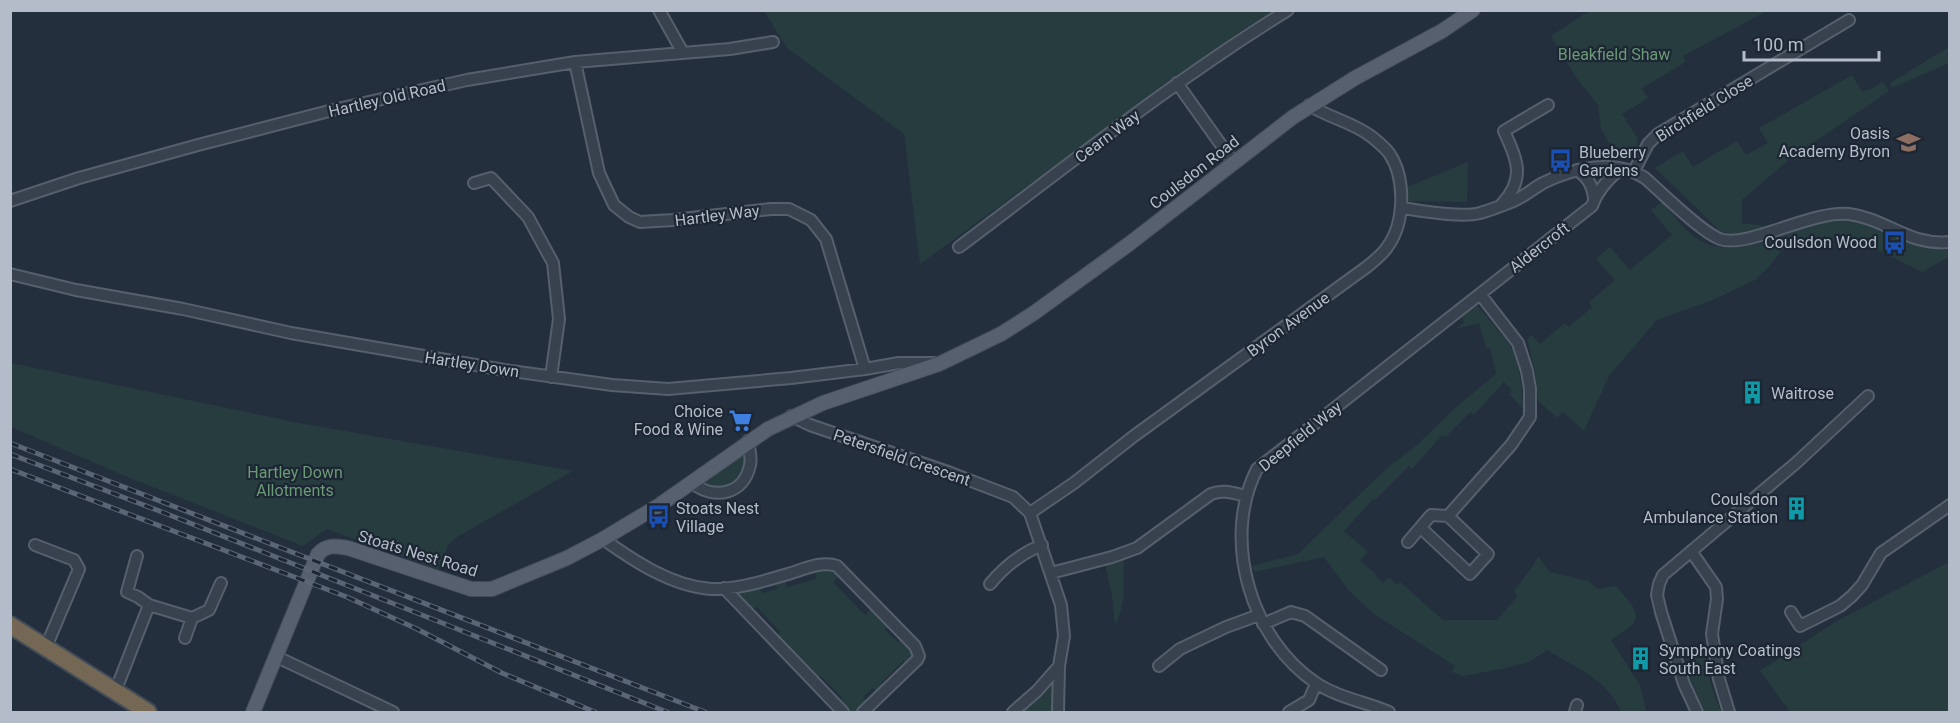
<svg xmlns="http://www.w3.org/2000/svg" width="1960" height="723" font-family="Roboto,sans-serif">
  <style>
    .green { fill: #263c3f }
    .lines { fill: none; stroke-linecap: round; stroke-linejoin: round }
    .minor-casing { stroke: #565f6c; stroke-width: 14 }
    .major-casing { stroke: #414a57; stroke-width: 16 }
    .highway-casing { stroke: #434c59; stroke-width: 20 }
    .minor { stroke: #38414e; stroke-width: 10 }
    .major { stroke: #56606e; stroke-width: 14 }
    .highway { stroke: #746855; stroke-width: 16 }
    .rail-casing { stroke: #5a6575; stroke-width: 5 }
    .rail { stroke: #1d2633; stroke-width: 3; stroke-dasharray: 9; stroke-linecap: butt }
    .labels { text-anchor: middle; stroke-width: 4.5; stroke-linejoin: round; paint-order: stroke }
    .park-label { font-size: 16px; fill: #6b9a76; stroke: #1d2633 }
    .street-label { font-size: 16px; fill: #b4bcc9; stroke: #1d2633 }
    .poi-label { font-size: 16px; fill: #b4bcc9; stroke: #1d2633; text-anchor: end }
  </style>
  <rect width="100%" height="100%" fill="#242f3e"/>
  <path class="green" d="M 764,11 L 1273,11 L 1241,31 L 920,264 L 904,134 L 787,48 Z
    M 1589,11 L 1589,10 L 1767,11 L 1683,56 L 1686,62 L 1642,88 L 1648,98 L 1622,114 L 1638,139 L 1637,147 L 1630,152 L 1615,153 L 1601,129 L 1598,105 L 1575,76 L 1551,36 Z
    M 1949,47 L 1949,63 L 1892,88 L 1890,83 Z
    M 1852,75 L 1862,92 L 1868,89 L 1869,90 L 1883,82 L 1889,91 L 1791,158 L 1742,200 L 1742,223 L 1775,227 L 1734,236 L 1719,230 L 1655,168 L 1683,151 L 1693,167 L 1737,141 L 1746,155 L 1768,143 L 1759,128 Z
    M 1468,162 L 1467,202 L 1407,201 L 1405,188 Z
    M 1662,202 C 1673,214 1686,233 1701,241 C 1745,264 1799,219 1845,219 C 1882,219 1909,253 1949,250 L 1949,257 L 1922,272 L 1882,252 L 1851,241 L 1814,241 L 1781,251 L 1771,265 L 1755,280 L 1715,299 L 1657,320 L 1609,376 L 1584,431 L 1563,412 L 1557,418 L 1538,401 L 1535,372 L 1527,339 L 1532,335 L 1540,344 L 1565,323 L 1569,327 L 1592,307 L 1589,302 L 1615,280 L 1596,259 L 1610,247 L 1630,270 L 1672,235 L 1651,210 Z
    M 1477,305 L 1511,346 C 1520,366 1522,387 1523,409 L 1509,394 L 1512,390 L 1504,382 L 1474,415 L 1470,412 L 1446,437 L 1442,435 L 1412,469 L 1409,466 L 1375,500 L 1373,499 L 1344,531 L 1368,552 L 1360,561 L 1376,574 L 1375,575 L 1383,583 L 1389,577 L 1397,585 L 1400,582 L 1443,620 L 1497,620 L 1517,597 L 1514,591 L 1533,566 L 1538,556 L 1550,572 L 1588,581 L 1598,589 L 1616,586 C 1624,596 1645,613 1631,626 C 1625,631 1617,635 1611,640 L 1640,685 L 1646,712 L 1621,712 C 1608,679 1576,668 1547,650 L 1529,662 L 1501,669 L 1463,676 L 1452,672 L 1455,666 L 1374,614 L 1349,591 L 1324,557 L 1254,572 L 1252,566 L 1298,554 L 1386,469 L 1417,445 L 1456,407 L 1496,374 L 1490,348 L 1486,348 L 1479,323 L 1455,329 L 1464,323 L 1462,316 Z
    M 11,363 L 299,423 L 573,471 L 457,537 L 448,545 L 439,570 L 327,529 L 303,546 L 130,478 L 11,427 Z
    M 748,451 L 745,472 L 726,490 L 700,487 Z
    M 1124,560 C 1122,587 1128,599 1115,625 L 1112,596 L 1105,564 Z
    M 1949,562 L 1949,712 L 1790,712 L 1760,671 L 1837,621 Z
    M 825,564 L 843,573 L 833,582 L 865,615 L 875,606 L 892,623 L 885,630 L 898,642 L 905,636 L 918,651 L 910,667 L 903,661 L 881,683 L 887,689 L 880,696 L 873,688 L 863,697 L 870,705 L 863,712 L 843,712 L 838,708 L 842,697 L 821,676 L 812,680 L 774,639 L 780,632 L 756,606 L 749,613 L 724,588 L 758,582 L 762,593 L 777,589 L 775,578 L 784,575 L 787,587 L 817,579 L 813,567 Z
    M 1706,655 L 1710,681 L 1721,712 L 1705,712 L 1690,678 L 1686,660 Z
    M 1053,681 L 1053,712 L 1021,712 L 1051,682 Z"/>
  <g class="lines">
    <defs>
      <path id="minor" d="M 659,10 L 683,53
        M 575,62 L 599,173 L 614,205 L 629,217 L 640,222 L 673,220 L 771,209 L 789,209 L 811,220 L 826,239 L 865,369
        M 1177,83 L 1234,163
        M 1577,170 C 1588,178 1592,184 1594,198
        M 1634,171 L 1648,144 L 1658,134 L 1849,20
        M 474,183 L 491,178 L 528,217 L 553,263 L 559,319 L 551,377
        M 10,201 L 79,178 L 198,145 L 333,110 L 467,80 L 575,62 L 730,49 L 773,42
        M 1502,204 C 1526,178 1517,160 1504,131 L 1548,105
        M 1402,208 C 1423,211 1461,218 1480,213 C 1491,210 1501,206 1511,202 C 1523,198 1532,189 1543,183 C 1574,168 1614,158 1645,178 C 1662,193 1701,232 1720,239 C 1747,249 1811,210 1849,214 C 1887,219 1908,246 1950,242
        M 959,247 C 1067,166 1173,81 1288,10
        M 10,274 L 76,290 L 183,309 L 291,333 L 504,370 L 612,385 L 668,389 L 791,378 L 865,369 L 899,363 L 936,363
        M 791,416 L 810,425 L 948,472 L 1013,497 L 1030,513 L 1061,605 L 1064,636 L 1059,666 L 1058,712
        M 692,483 C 714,500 744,495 750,465 C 752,457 749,449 748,441
        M 1030,513 L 1074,483 L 1134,436 L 1368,266 C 1375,260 1384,253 1388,246 C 1405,222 1406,178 1389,153 C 1384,147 1377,141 1372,137 C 1353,122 1329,118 1309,105
        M 1421,528 L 1470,574 L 1488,554 L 1448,516 L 1511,445 L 1530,417 L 1530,389 L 1527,371 L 1518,343 L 1480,294
        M 603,539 C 634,561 671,586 711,589 C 736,590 764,581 788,574 C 802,570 822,560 837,566 L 915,646 L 919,656 L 917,660 L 863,712
        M 1408,542 L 1431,515 L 1448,516
        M 35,545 L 74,560 L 79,569 L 46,647
        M 1691,551 L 1716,587 L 1717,599 L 1712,634 L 1719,679 L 1729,712
        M 137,556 L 127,592 L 138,597 L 149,605 L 192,618
        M 1051,573 L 1112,557 L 1137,548 L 1211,494 C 1223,489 1233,493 1246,496
        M 990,584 C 1004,567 1022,553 1042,545
        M 724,588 L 843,712
        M 1791,612 L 1800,626 L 1840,606 L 1852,596 L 1862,585 L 1881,553 L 1950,505
        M 1263,624 L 1291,612 L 1305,616 L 1381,670
        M 185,638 L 192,618 L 209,610 L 221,583
        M 277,657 L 393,712
        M 1159,666 L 1180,649 L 1226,627 L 1259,615
        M 115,692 L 149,605
        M 1013,712 L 1037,691 L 1059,666
        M 1289,712 L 1309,700 L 1316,684
        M 1389,712 C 1365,702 1337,697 1316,683 C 1251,640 1221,539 1257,469 L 1592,206 C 1597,191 1608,179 1620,169
        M 1575,712 L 1577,705
        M 1697,712 L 1684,684 L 1661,612 L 1657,595 L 1659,584 L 1663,575 L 1796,463 L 1868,396"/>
      <path id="major" d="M 253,712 L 318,554 C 327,544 336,546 348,548 L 471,589 L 492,589 L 567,558 L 603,539 L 658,506 L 768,429 L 823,403 L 939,364 L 1001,334 L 1034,313 L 1129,244 L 1293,117 L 1355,78 L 1442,31 L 1473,10"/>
      <path id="highway" d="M 10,625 L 148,712"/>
    </defs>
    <use href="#minor" class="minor-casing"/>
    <use href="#major" class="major-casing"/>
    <use href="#highway" class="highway-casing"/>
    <use href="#minor" class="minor"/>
    <use href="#major" class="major"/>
    <use href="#highway" class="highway"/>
    <defs>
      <path id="rail" d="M 10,443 L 705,712
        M 10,454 L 162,512 L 667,712
        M 10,469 L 347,597 L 417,629 L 502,673 L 595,712"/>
    </defs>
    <use href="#rail" class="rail-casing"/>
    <use href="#rail" class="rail"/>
  </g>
  <defs>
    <symbol id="school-bare" viewBox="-9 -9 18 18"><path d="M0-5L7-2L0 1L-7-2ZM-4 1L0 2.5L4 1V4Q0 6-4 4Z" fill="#8d6e63" stroke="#1d2633" stroke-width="2.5" paint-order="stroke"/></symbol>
    <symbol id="bus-bare" viewBox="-9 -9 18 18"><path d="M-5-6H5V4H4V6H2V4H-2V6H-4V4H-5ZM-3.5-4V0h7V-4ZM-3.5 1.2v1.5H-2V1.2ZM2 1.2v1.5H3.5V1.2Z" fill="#1a4fb4" stroke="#1d2633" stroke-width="2.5" paint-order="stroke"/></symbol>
    <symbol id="building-bare" viewBox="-9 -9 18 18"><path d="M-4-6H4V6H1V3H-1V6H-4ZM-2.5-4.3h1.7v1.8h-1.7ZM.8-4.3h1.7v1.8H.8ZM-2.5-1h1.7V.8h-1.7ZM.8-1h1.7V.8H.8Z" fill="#0f9aa8" stroke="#1d2633" stroke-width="2.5" paint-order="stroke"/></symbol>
    <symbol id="supermarket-bare" viewBox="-9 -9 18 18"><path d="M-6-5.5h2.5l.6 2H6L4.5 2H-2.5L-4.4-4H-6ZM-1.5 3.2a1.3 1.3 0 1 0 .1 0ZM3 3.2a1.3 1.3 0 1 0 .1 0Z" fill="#3f7fe0" stroke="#1d2633" stroke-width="2.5" paint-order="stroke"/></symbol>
  </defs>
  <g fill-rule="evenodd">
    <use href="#school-bare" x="1892" y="126" width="33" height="33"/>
    <use href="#bus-bare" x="1544" y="144" width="33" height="33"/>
    <use href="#bus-bare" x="1878" y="226" width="33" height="33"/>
    <use href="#building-bare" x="1736" y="376" width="33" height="33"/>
    <use href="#supermarket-bare" x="724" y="404" width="33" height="33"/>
    <use href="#building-bare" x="1780" y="492" width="33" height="33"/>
    <use href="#bus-bare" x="642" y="500" width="33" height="33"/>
    <use href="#building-bare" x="1624" y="642" width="33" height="33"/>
  </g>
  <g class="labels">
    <g class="park-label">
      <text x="1614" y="60">Bleakfield Shaw</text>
      <text x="295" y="478">Hartley Down<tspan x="295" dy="18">Allotments</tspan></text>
    </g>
    <g class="street-label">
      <text transform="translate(387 98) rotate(-13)" y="6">Hartley Old Road</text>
      <text transform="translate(1704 108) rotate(-32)" y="6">Birchfield Close</text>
      <text transform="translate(1107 136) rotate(-37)" y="6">Cearn Way</text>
      <text transform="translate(1194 172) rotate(-38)" y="6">Coulsdon Road</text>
      <text transform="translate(717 215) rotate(-7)" y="6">Hartley Way</text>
      <text transform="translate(1539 247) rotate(-38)" y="6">Aldercroft</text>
      <text transform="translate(1288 324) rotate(-36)" y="6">Byron Avenue</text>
      <text transform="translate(472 364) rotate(9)" y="6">Hartley Down</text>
      <text transform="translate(1300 436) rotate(-39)" y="6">Deepfield Way</text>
      <text transform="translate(902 457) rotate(19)" y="6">Petersfield Crescent</text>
      <text transform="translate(418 553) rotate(17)" y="6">Stoats Nest Road</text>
    </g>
    <g class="poi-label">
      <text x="1890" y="139">Oasis<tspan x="1890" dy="18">Academy Byron</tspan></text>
      <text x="1579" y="158" text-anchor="start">Blueberry<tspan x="1579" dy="18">Gardens</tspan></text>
      <text x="1877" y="248">Coulsdon Wood</text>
      <text x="1771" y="399" text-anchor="start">Waitrose</text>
      <text x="723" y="417">Choice<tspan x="723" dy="18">Food &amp; Wine</tspan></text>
      <text x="1778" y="505">Coulsdon<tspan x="1778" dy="18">Ambulance Station</tspan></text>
      <text x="676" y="514" text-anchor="start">Stoats Nest<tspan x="676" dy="18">Village</tspan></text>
      <text x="1659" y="656" text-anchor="start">Symphony Coatings<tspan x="1659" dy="18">South East</tspan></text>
    </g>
  </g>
  <rect width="1960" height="723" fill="none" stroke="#b4bcc9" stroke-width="24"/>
  <path d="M1744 51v9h135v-9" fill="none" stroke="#b4bcc9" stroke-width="3"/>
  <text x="1753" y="51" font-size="18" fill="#b4bcc9" stroke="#1d2633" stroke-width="4.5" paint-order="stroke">100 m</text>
</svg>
